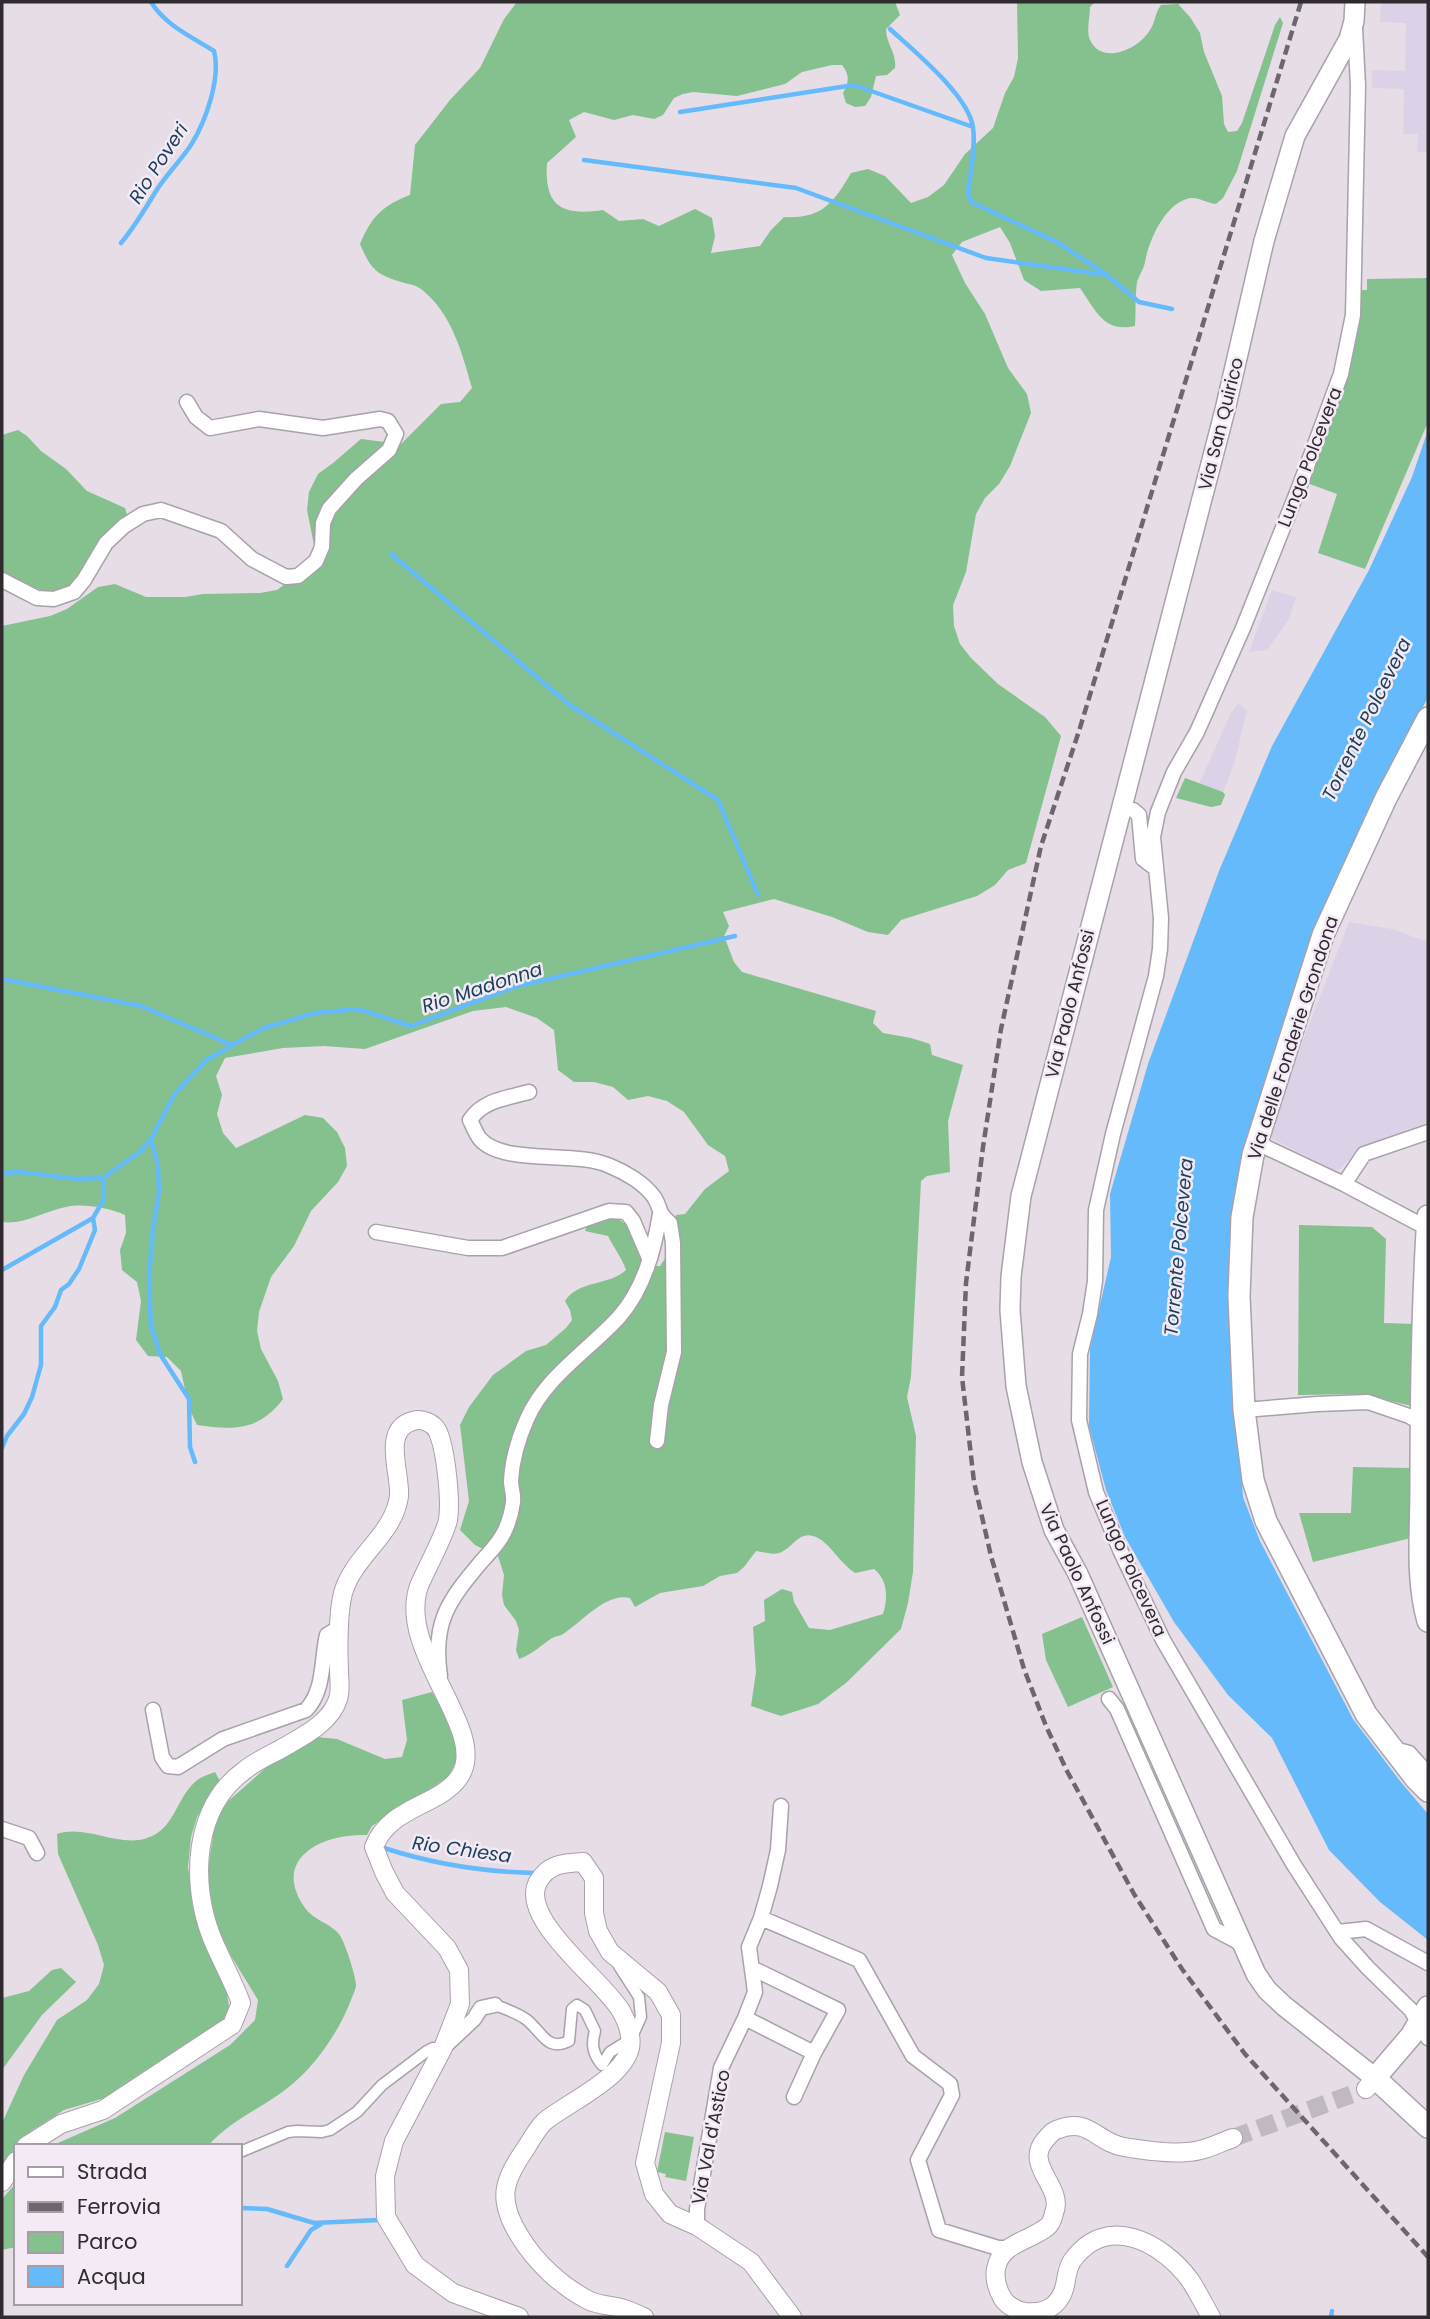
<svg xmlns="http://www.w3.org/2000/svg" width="1430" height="2319" font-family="Poppins,sans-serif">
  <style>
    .industrial { fill: #dcd2e7 }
    .green { fill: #85c08f }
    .water { fill: #64bafb }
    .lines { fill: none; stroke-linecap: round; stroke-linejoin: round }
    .stream { stroke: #64bafb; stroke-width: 4.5 }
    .tertiary-tunnel { stroke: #c1b9c2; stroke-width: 18; stroke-dasharray: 18 9; stroke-linecap: butt }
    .pedestrian-casing { stroke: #a9a1ab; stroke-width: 13 }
    .minor-casing { stroke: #a9a1ab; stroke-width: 17 }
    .tertiary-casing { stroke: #a9a1ab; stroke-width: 20 }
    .secondary-casing { stroke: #a9a1ab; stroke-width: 22 }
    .primary-casing { stroke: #a9a1ab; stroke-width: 24 }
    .pedestrian { stroke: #fff; stroke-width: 10 }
    .minor { stroke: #fff; stroke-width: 14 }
    .tertiary { stroke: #fff; stroke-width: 18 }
    .secondary { stroke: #fff; stroke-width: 19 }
    .primary { stroke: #fff; stroke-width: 21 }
    .rail { stroke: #6d676d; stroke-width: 4.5; stroke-dasharray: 10 5; stroke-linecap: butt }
    .labels { text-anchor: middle; stroke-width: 5; stroke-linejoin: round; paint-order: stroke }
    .street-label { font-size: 18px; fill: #2f2b2f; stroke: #f3eaf5 }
    .water-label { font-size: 19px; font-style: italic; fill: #1c405b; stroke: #f3eaf5 }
  </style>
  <rect width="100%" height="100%" fill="#e6dde7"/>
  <path class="industrial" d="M 1381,2 L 1428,2 L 1428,152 L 1417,152 L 1418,134 L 1403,134 L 1404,89 L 1372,88 L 1372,70 L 1405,71 L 1406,23 L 1380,22 Z
    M 1272,590 L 1296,597 L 1289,619 L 1267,650 L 1249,652 Z
    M 1238,703 L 1247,710 L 1235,761 L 1223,792 L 1199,784 L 1231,713 Z
    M 1349,922 L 1392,929 L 1428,942 L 1428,1122 L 1361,1147 L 1340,1169 L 1332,1169 L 1269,1137 L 1274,1115 Z"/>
  <path class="green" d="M 517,2 L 895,2 L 900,15 L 886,29 C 886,44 897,53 895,68 L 887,75 L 876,76 L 871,97 L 865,106 L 855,107 L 846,103 L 843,93 C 849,82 850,75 842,65 L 832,65 L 802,72 L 785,84 L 737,96 L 693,92 L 683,94 L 674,98 L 663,115 L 654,119 L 633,115 L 614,120 L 584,112 L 569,120 L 576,137 L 547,163 C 544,207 562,216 603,210 L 619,221 L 643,219 L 659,226 L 695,209 L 712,218 L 715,236 L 711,253 L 760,246 L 771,230 L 784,217 C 821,219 833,204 851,173 L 868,169 L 885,176 L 911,203 L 928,197 L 944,185 L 965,154 L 993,128 L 1005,93 L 1014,77 L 1018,58 L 1017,2 L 1095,2 L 1090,7 C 1090,17 1086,31 1090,40 C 1102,66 1139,49 1150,30 C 1155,23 1155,13 1161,5 L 1178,4 L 1190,17 L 1200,33 L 1204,52 L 1222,96 L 1224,124 L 1228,132 L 1237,131 L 1242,123 L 1275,25 L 1280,17 L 1283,23 L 1237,171 L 1223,198 L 1216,204 C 1207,203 1199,197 1190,198 C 1165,203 1149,240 1145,262 C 1144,269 1139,275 1137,282 C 1135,296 1136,312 1135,326 C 1104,333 1096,311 1080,288 L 1041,291 L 1024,280 L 1010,243 L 1000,227 L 962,242 L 952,255 L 965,283 L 985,314 L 1008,368 L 1027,394 L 1031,413 L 1010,466 L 999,484 L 985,498 L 976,514 L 966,572 L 953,605 L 954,626 L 960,644 L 971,658 L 998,684 L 1045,717 L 1061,736 L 1026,863 L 1008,870 L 995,885 L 977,896 L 901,920 L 888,935 L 868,932 L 832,917 L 774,899 L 723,912 L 729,926 L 724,936 L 734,962 L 742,972 L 876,1011 L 873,1023 L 883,1033 L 911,1038 L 930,1044 L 932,1055 L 963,1065 L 948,1121 L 950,1172 L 927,1176 L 921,1181 L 911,1377 L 907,1397 L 916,1436 L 913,1572 L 908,1603 L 901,1629 L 846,1683 L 818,1704 L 781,1716 L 751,1706 L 756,1672 L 753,1627 L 765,1621 L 764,1600 L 782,1589 L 792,1592 L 794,1602 L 809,1628 L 830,1630 L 883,1614 C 888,1598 888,1580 874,1569 L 855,1573 C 840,1563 831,1545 818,1538 C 799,1528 793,1549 779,1553 C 772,1555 763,1552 756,1551 L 744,1567 L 737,1573 L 720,1576 L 703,1586 L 660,1593 L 635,1607 L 630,1598 C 606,1592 582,1622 563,1634 C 560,1636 556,1636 552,1638 C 540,1646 533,1654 519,1659 L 516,1650 L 519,1630 L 516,1621 L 504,1605 L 502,1595 L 504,1575 L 498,1556 L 475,1545 L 460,1530 L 469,1501 L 460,1425 L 469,1407 L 493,1375 L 526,1351 L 546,1345 L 566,1328 L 572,1320 L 570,1310 L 565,1301 C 578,1280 609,1286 626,1270 C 622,1258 614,1248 608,1236 L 585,1231 L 589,1222 C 625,1202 635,1240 650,1266 L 660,1266 L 666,1257 L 676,1215 L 685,1214 L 705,1189 L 729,1171 L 725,1156 L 708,1145 L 684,1112 L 667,1101 L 648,1096 L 628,1100 L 613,1087 L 594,1082 L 574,1082 L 558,1070 L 554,1030 L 537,1018 L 506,1007 L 473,1011 L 365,1049 L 324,1046 L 283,1048 L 225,1058 L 216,1076 L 222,1095 L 217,1114 L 223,1133 L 236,1148 L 305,1115 L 323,1118 L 337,1132 L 345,1148 L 347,1166 L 338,1182 L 311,1211 L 294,1246 L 271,1277 L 259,1312 L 257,1331 L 261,1349 L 278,1381 L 283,1399 C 259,1431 234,1430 197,1425 L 189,1408 L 181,1371 L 167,1357 L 148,1356 L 136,1340 L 141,1301 L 137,1282 L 122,1270 L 120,1250 L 126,1233 L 125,1215 C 109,1208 83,1203 66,1207 C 44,1211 25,1225 2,1222 L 2,626 L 50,616 L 67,609 L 98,587 L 115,584 L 146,597 L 185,597 L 203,594 L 260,593 L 277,590 L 292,579 L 315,550 L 307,510 L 309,492 L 318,474 L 333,463 L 361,439 L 401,444 L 441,404 L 460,402 L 472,388 C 462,353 452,313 421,289 C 416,285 408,284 401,282 C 375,274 371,269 360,244 C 372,216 382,206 410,195 L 415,145 L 450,100 L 480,68 L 504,19 Z
    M 1428,278 L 1428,422 L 1365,569 L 1318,553 L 1337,494 L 1307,483 L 1346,376 L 1361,298 L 1361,290 L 1367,290 L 1367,279 Z
    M 18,430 L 27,436 L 41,451 L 66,469 L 87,491 L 125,508 L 128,518 L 110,529 L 71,586 L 56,592 L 45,592 L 2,573 L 2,435 Z
    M 1185,778 L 1223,792 L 1225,795 L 1221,805 L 1211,807 L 1176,798 Z
    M 1299,1225 L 1372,1227 L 1386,1239 L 1384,1323 L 1415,1324 L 1415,1407 L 1363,1394 L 1298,1395 Z
    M 1353,1467 L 1411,1468 L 1411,1538 L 1313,1562 L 1299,1513 L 1351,1513 Z
    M 1082,1617 L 1113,1687 L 1068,1707 L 1046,1660 L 1042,1634 Z
    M 432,1692 L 447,1717 L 455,1740 L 457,1760 L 448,1777 L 372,1826 L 367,1835 C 323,1833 270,1858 305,1908 C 313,1920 330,1923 339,1934 C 345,1942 355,1974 356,1984 C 356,1989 353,1995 351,2000 C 341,2027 320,2059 298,2079 C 271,2105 233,2117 208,2146 L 51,2146 L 115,2118 L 230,2045 L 255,2020 L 258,2000 L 231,1956 L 220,1933 L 209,1900 L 208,1868 L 215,1824 L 225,1804 L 269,1765 L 317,1737 L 337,1739 L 385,1759 L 402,1757 L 407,1740 L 402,1700 Z
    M 215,1772 L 220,1781 L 197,1817 L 191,1837 L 188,1867 L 192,1894 L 226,1987 L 229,2007 L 223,2021 L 105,2098 L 64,2110 L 31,2131 L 16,2146 L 2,2171 L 2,2123 L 24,2075 L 57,2020 L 87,2000 L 99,1984 L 104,1965 L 98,1945 L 58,1854 L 57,1834 C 87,1824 118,1848 147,1838 C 174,1830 176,1799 195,1782 C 200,1777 208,1775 215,1772 Z
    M 61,1968 L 76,1982 L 42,2015 L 2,2070 L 2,1998 L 29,1991 L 52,1970 Z
    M 665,2132 L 694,2137 L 686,2181 L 665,2177 L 666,2174 L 657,2172 Z
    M 16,2183 L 16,2247 L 2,2250 L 2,2199 Z"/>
  <path class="water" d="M 1428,430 L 1428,697 L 1342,866 L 1313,937 L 1234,1193 L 1231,1264 L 1235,1390 L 1243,1497 L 1260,1541 L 1353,1719 L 1400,1781 L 1428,1814 L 1428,1940 L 1380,1902 L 1329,1850 L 1272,1738 L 1228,1695 L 1174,1622 L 1125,1537 L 1106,1490 L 1089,1426 L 1090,1349 L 1111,1257 L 1110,1194 L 1148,1064 L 1219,871 L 1272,746 L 1369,570 L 1412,477 Z"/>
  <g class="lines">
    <path class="stream" d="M 890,29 C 914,51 968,95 973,127 C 976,148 970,172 968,193 L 971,202 L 1057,242 L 1107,275 L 1139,302 L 1172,309
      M 680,112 L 854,85 L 973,127
      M 584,160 L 796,188 L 986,258 L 1107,275
      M 121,243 C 136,225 146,207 158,188 C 168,173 181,160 191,145 C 206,121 221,78 214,51 C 192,37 165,25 151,2
      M 391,554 L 570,705 L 718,800 L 758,895
      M 2,979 L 141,1006 L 232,1045 L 264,1028 L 315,1013 L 358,1009 L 411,1026 L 514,987 L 735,936
      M 151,1139 L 158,1166 L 159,1191 L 153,1229 L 149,1278 L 151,1326 L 160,1354 L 189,1399 L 190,1447 L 195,1462
      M 2,1173 L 20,1172 L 78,1179 L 103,1178 L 141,1151 L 151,1139 L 174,1095 L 205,1061 L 231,1046
      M 2,1270 L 93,1218 L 104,1199 L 103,1178
      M 2,1448 L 7,1436 L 24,1414 L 32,1397 L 41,1365 L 41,1326 L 55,1307 L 61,1290 L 69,1284 L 79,1269 L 95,1230 L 93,1218
      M 384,1848 C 433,1864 485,1872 536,1873
      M 240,2208 L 267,2209 L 314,2223 L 379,2220
      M 287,2266 L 311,2230 L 321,2224
      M 1331,2317 L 1332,2311"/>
    <path class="tertiary-tunnel" d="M 1233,2138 L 1366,2089"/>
    <defs>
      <path id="pedestrian" d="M 1394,1747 L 1410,1751 L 1428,1771
        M 495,2005 C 505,2009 518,2013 527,2020 C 542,2032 547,2052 569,2041 L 572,2009 L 577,2005 L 585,2010 L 595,2031 C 591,2045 593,2054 602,2065 L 610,2052 L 631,2039 L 641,2017 L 639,1997 L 619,1966
        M 240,2152 L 288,2132 L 297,2131 L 322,2132 L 330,2130 L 357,2112 L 382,2085 L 427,2051 L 433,2048 L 443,2048"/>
      <path id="minor" d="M 1355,28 L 1358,86 L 1353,315 L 1341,374 L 1300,485 L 1243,628 L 1197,732 L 1174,772 L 1158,812 L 1153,837 L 1161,918 L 1160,949 L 1156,976 L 1113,1134 L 1096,1210 L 1095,1281 L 1090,1314 L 1080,1354 L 1079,1420 L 1096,1492 L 1121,1552 L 1163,1640 L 1294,1865 L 1341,1938 L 1368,1968 L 1411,2010 L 1428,2038
        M 2,580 L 37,598 L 54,599 L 74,592 L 84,580 L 106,543 L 124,526 L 143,514 L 161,510 L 221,531 L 252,559 L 286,577 L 298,576 L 316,561 L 322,547 L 323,523 L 329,509 L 356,479 L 389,450 L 396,434 L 388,421 L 380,419 L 323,428 L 259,419 L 210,428 L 196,417 L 187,402
        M 1121,807 L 1133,810 L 1139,815 L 1143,859 L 1155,868
        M 529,1092 C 507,1098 483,1100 470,1120 C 473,1126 476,1134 480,1139 C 504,1166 576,1150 610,1166 C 625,1172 644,1183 654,1197 C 662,1209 656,1211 670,1223 L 673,1243 L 674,1352 L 661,1405 L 657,1441
        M 1257,1143 L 1344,1184 L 1427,1228
        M 1344,1184 L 1364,1154 L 1428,1132
        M 376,1232 L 468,1248 L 502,1248 L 609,1211 L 626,1212 L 633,1221 L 649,1258
        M 1244,1410 L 1317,1404 L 1368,1402 L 1409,1416 L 1421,1423 L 1427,1423
        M 440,1676 C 432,1623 448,1601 481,1562 C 490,1552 501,1541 506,1528 C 509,1521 512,1510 513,1502 C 514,1495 511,1488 511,1481 C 512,1461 519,1437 527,1419 C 545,1377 589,1350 619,1317 C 644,1289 654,1250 660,1214
        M 1109,1699 L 1117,1709 L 1214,1929 L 1242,1944
        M 153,1710 L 162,1757 L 168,1766 L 178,1767 L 223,1739 L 306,1710 C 325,1690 321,1660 327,1635 L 340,1627
        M 2,1829 L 29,1838 L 37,1853
        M 761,1918 L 859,1960 L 913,2056 L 950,2084 L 952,2095 L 918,2160 L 939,2230 L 998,2248 L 1007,2248
        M 1338,1932 L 1366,1929 L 1428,1963
        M 752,1968 L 838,2010 L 814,2053
        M 745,2018 L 814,2053 L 794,2097
        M 444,2047 L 474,2019 L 481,2008 L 495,2005
        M 697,2226 L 697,2209 L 721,2068 L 745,2018 L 755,1992 L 749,1947 L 761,1918 L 770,1886 L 778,1850 L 781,1806"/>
      <path id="tertiary" d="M 1366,2089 L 1375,2078
        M 26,2146 L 61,2124 L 103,2110 L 232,2025 L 241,2003 C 233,1981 221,1960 212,1938 C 190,1883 193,1807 245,1770 C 257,1760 273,1754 286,1746 C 305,1735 331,1722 338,1699 C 341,1691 339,1679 339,1670 C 338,1649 338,1612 343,1593 C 354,1555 394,1535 399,1496 C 401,1474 381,1429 413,1421 C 422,1418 434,1423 438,1432 C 446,1451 451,1500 448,1520 C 445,1535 426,1569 419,1586 C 396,1651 489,1730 460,1776 C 441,1806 389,1806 374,1847 L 384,1872 L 395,1893 L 447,1948 L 459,1970 L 460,2004 L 443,2048 L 394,2141 L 385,2176 L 386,2217 L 415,2265 L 453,2293 L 519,2317
        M 2,2182 L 16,2161
        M 644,2317 C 638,2315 631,2311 624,2309 C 613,2305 599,2306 588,2300 C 561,2286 535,2262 519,2235 C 497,2199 503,2181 526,2148 C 531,2140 537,2129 544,2122 C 567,2102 638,2073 630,2036 C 629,2028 625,2018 621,2011 C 604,1981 518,1919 538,1882 C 548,1864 563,1863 583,1862 L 594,1878 L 594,1913 L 598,1931 L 610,1952 L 658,1992 L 671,2015 L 671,2043 L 645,2163 L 654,2194 L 670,2214 L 697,2226 L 751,2262 L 792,2317
        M 1211,2317 C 1204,2305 1198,2292 1190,2280 C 1161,2241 1106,2213 1072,2261 C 1063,2274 1070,2290 1054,2305 C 1046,2312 1035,2313 1025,2312 C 1017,2311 1007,2305 1003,2299 C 997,2289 994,2280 996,2269 C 1000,2243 1030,2241 1047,2227 C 1051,2224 1053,2218 1054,2213 C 1065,2187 1023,2166 1045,2140 C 1049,2136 1051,2132 1056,2130 C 1090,2116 1095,2142 1124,2147 C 1143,2150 1168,2154 1187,2152 C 1202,2152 1219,2143 1233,2138"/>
      <path id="secondary" d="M 1355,2 L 1354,21 L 1349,39 L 1295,136 L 1264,241 L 1225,410 L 1021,1196 L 1011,1277 L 1010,1310 L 1016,1386 L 1032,1462 L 1054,1530 L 1078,1574 L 1256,1974 L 1267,1990 L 1284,2006 L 1375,2078"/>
      <path id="primary" d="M 1428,718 L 1386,798 L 1323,935 L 1253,1155 L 1242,1217 L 1239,1296 L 1244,1410 L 1253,1480 L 1266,1521 L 1366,1714 L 1416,1779 L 1428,1791
        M 1428,1216 C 1422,1307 1421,1398 1421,1488 C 1421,1532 1416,1579 1428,1621
        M 1428,2007 L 1411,2036 L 1375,2078 L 1428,2127"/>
    </defs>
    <use href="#pedestrian" class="pedestrian-casing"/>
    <use href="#minor" class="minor-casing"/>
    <use href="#tertiary" class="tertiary-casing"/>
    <use href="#secondary" class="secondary-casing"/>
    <use href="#primary" class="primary-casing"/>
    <use href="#pedestrian" class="pedestrian"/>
    <use href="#minor" class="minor"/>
    <use href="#tertiary" class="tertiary"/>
    <use href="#secondary" class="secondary"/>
    <use href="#primary" class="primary"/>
    <path class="rail" d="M 1301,2 L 1079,731 L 1041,846 L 1001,1029 L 983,1147 L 966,1283 L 962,1377 L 974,1482 L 991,1556 L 1024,1669 L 1046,1726 L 1067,1771 L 1134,1894 L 1182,1969 L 1245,2054 L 1428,2257"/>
  </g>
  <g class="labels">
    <g class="street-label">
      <text transform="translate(1221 424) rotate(-76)" y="6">Via San Quirico</text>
      <text transform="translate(1310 457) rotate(-69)" y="6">Lungo Polcevera</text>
      <text transform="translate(1070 1004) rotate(-76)" y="6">Via Paolo Anfossi</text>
      <text transform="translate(1293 1038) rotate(-72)" y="6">Via delle Fonderie Grondona</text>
      <text transform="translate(1131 1568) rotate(66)" y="6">Lungo Polcevera</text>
      <text transform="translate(1077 1574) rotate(65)" y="6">Via Paolo Anfossi</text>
      <text transform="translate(711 2137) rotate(-79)" y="6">Via Val d'Astico</text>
    </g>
    <g class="water-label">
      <text transform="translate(158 163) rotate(-57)" y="7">Rio Poveri</text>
      <text transform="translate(1366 719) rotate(-64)" y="7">Torrente Polcevera</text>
      <text transform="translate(482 987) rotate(-18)" y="7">Rio Madonna</text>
      <text transform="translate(1178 1247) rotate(-85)" y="7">Torrente Polcevera</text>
      <text transform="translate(462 1849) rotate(8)" y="7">Rio Chiesa</text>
    </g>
  </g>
  <rect width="1430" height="2319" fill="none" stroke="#2f2b2f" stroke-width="7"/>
  <rect x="14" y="2144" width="228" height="161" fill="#f3eaf5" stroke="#a59ea6" stroke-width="2"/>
  <rect x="28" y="2167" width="35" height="10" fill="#ffffff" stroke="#a59ea6" stroke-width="2"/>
  <text x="77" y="2179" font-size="21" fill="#2f2b2f">Strada</text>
  <rect x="28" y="2202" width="35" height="10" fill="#6d676d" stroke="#a59ea6" stroke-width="2"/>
  <text x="77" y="2214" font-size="21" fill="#2f2b2f">Ferrovia</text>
  <rect x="28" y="2232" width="35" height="21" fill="#85c08f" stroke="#a59ea6" stroke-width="2"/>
  <text x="77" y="2249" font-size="21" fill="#2f2b2f">Parco</text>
  <rect x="28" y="2266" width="35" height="21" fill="#64bafb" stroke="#a59ea6" stroke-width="2"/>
  <text x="77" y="2284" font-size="21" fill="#2f2b2f">Acqua</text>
</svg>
